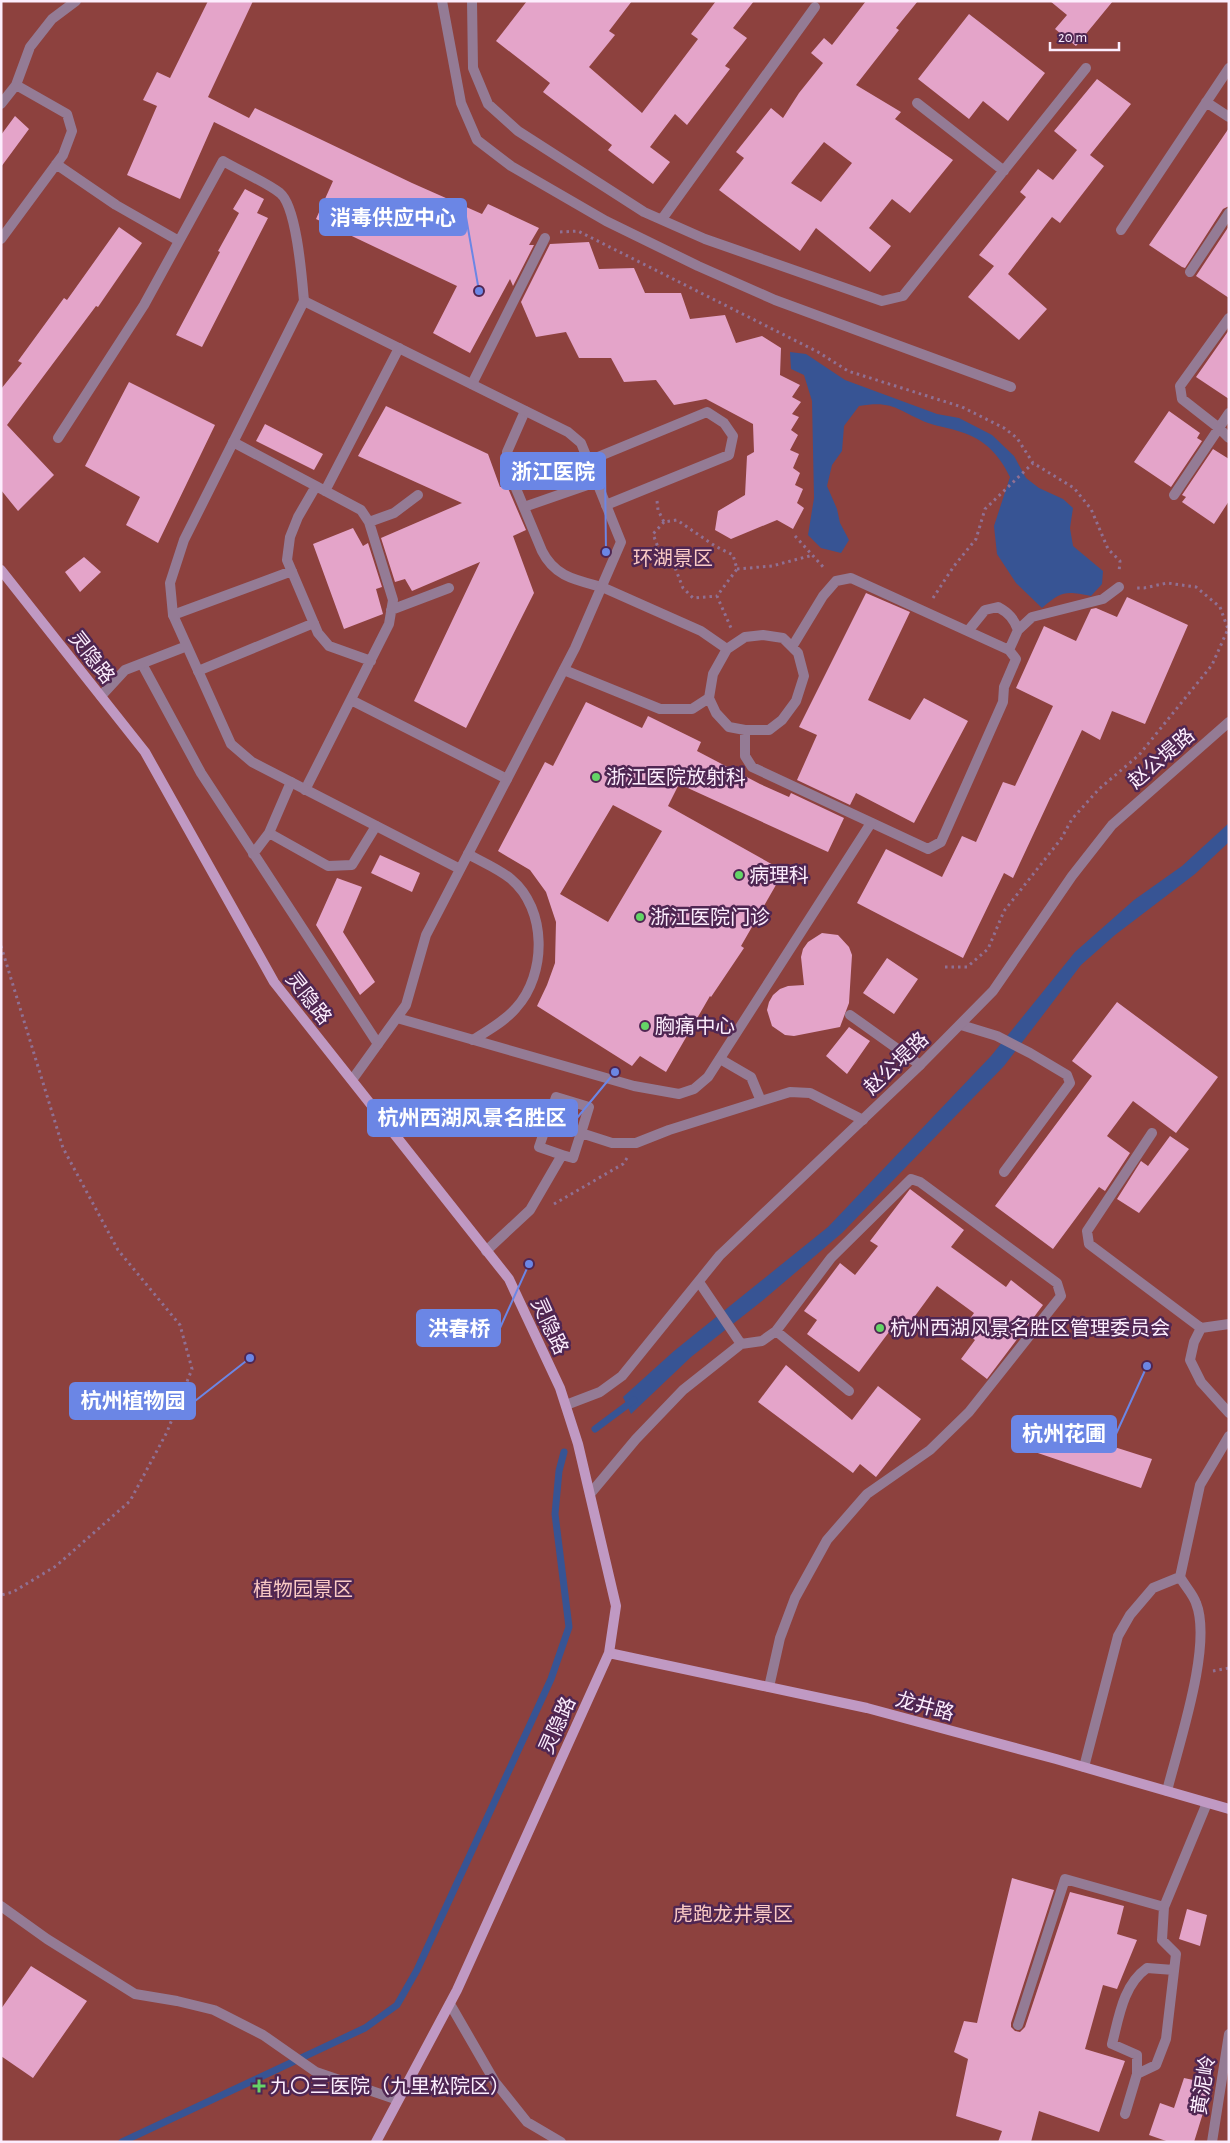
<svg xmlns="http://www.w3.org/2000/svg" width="1230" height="2143" font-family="'Alegreya Sans','Noto Sans SC',sans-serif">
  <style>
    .green { fill: #8d413e }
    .water { fill: #375494 }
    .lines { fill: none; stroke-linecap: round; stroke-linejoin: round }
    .stream { stroke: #375494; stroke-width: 7 }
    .building { fill: #e4a4c9; fill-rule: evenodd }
    .path { stroke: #907093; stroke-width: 3; stroke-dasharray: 2.5 4; stroke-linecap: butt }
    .lane { stroke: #947b95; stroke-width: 10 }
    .street { stroke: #947b95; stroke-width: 10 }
    .secondary { stroke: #c099c3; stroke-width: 10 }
    .poi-dot { fill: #65d467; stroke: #4f2652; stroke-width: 2 }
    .labels { text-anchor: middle; stroke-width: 5; stroke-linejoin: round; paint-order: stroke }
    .park-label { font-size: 20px; fill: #f9c9c4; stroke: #4f2652 }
    .street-label { font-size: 20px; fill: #fcedfd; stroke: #4f2652 }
    .poi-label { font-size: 20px; fill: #fcedfd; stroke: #4f2652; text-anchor: start }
    .leader { fill: none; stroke: #6b86e5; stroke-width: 2 }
    .callout-dot { fill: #6b86e5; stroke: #4f2652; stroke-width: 2 }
    .callout { fill: #6b86e5; stroke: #6b86e5; stroke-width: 2 }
    .callout-label { font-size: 21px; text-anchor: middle; font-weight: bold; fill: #fff }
  </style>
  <rect width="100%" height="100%" fill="#5a315e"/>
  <path class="green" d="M 1,1 L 1229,1 L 1229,2142 L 1,2142 Z"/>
  <path class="water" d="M 790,352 L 806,354 L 845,380 L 937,414 L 959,418 L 992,435 L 1014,456 L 1026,478 L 1039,488 L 1063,499 L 1073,508 L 1070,528 L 1073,546 L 1103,571 L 1102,584 L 1091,596 C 1065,591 1062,591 1042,608 L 1016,583 L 997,554 L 994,526 L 1010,477 C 999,455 986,440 961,432 C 951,428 939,427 928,423 C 897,411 895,400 859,406 L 844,426 L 842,451 L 832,465 L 827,486 L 837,509 L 840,523 L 849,540 L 841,553 L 821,548 L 808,535 L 814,498 L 812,401 L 804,375 L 791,369 Z
    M 1229,823 L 1229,842 L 1195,874 L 1115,935 L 1081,965 L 1004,1066 L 842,1233 L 762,1301 L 691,1357 L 631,1414 L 623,1397 L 674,1351 L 828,1227 L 991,1056 L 1075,952 L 1134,900 L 1182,866 Z"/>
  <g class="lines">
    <path class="stream" d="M 595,1429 L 634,1400
      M 122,2142 L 365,2028 L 397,2005 L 417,1970 L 551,1679 L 569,1627 L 555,1514 L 559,1471 L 564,1452"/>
  </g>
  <path class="building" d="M 208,1 L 253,1 L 208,97 L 249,118 L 255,108 L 412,183 L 482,214 L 488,204 L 539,228 L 529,245 L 534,245 L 513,286 L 510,279 L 470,353 L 433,333 L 457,286 L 316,219 L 333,181 L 214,122 L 180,199 L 127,175 L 157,106 L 143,100 L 157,72 L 170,78 Z
    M 527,1 L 632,1 L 609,31 L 615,35 L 589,67 L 642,113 L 698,39 L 691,34 L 716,1 L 754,1 L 733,28 L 747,38 L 725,66 L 730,69 L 687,125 L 675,114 L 650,147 L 670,162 L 653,184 L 608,150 L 612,145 L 543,92 L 550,83 L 496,41 Z
    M 866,1 L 918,1 L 896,28 L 899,30 L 856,85 L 901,112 L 895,119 L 953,160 L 910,213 L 892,199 L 869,228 L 891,246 L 870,272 L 816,228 L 800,251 L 719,190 L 744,158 L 736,152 L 771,108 L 783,118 L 799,93 L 823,63 L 811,53 L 824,38 L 832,45 ZM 824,142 L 852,163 L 821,202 L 791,183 Z
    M 1050,1 L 1113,1 L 1076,46 L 1055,29 L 1067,15 Z
    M 969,14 L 1045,73 L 1008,121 L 983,101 L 969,119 L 918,79 Z
    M 1097,79 L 1131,104 L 1090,155 L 1104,166 L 1060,223 L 1052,217 L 1008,274 L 1047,309 L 1019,340 L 968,297 L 994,266 L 979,255 L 1026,197 L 1020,192 L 1038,169 L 1053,180 L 1077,150 L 1054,131 Z
    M 15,116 L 29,129 L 1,167 L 1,135 Z
    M 1229,128 L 1229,206 L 1223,209 L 1185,268 L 1182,267 L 1149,245 Z
    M 245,189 L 264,199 L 257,213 L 268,218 L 202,347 L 176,335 L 220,252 L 218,251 L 239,213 L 233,209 Z
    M 1229,226 L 1229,298 L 1196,276 Z
    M 119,227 L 142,243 L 98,307 L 96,306 L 7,425 L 54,475 L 18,511 L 1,490 L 1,389 L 22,363 L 18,361 L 64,298 L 67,300 Z
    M 589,242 L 599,269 L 634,268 L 645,293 L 681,293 L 690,319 L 725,315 L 736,343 L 762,336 L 781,348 L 780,375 L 800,385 L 792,397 L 801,402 L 792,414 L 799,417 L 791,430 L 798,435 L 790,450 L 799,454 L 793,468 L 800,473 L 795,485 L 803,489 L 797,503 L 804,508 L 793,529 L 777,520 L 731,539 L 715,530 L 718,511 L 745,495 L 747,456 L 754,452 L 753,424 L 706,399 L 674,405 L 656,380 L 624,382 L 611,358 L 579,358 L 566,332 L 536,337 L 521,302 L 550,244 Z
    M 1229,330 L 1229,399 L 1196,377 Z
    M 129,382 L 215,425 L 158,543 L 126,525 L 140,497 L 85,466 Z
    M 386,406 L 488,454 L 500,487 L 507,486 L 526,530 L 513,536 L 534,593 L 466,728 L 414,701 L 480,562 L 412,591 L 405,579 L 395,582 L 381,538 L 462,503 L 358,456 Z
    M 1169,411 L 1200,433 L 1197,438 L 1202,441 L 1171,487 L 1134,462 Z
    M 265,424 L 323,454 L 314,470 L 256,441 Z
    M 1213,449 L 1229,459 L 1229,501 L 1214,524 L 1182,502 L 1186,497 L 1182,495 Z
    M 353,528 L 363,546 L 368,543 L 382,587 L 376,589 L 383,614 L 344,629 L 313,544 Z
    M 84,557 L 101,572 L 80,592 L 65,572 Z
    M 866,593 L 910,612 L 868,700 L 910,720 L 924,698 L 968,721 L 914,823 L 856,793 L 850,805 L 797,780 L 817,735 L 799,727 Z
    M 1127,597 L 1188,625 L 1145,724 L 1112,711 L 1100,740 L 1082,730 L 1013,878 L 1004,873 L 963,958 L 857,903 L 886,849 L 942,877 L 962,836 L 976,842 L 1003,782 L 1015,786 L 1053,706 L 1016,688 L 1044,626 L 1076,641 L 1091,609 L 1096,608 L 1117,617 Z
    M 586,702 L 642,728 L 648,716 L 701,742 L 697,751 L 760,784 L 789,797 L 791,793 L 844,818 L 828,852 L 679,784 L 668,806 L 784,871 L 741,946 L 744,948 L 711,997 L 710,996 L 666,1072 L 640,1056 L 632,1066 L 537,1006 L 547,985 L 555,963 L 556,922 L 546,892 L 530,870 L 498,851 L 545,762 L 553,766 ZM 613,805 L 662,831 L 608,922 L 560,894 Z
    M 380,855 L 420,873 L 412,892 L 371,873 Z
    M 337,878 L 362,887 L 343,932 L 375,982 L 360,995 L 316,925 Z
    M 822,933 L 838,935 L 849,947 L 852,955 L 849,1003 L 840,1027 L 794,1036 L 785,1035 L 772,1026 L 767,1010 L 769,1002 L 773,995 L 780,989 L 788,986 L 804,985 L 801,957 L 803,949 L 808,942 Z
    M 887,958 L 918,979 L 894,1014 L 863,993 Z
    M 1117,1002 L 1218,1077 L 1176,1133 L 1133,1101 L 1107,1136 L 1130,1153 L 1105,1191 L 1099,1187 L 1053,1249 L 995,1206 L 1092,1076 L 1072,1061 Z
    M 849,1027 L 870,1041 L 847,1074 L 826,1056 Z
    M 1170,1136 L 1189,1149 L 1139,1213 L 1117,1199 L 1141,1161 L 1148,1166 Z
    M 910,1189 L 964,1230 L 951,1247 L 1006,1287 L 1011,1280 L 1043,1305 L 987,1379 L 961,1359 L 975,1340 L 962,1330 L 974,1313 L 937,1286 L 901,1335 L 892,1328 L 859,1372 L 807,1334 L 817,1320 L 804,1311 L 840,1263 L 855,1275 L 878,1246 L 870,1241 Z
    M 786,1365 L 852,1420 L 878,1386 L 921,1419 L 876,1477 L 860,1464 L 853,1473 L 758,1402 Z
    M 1036,1422 L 1152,1459 L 1141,1488 L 1026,1449 Z
    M 1012,1878 L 1054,1890 L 1011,2023 L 1011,2027 L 1015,2031 L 1020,2032 L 1025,2027 L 1070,1892 L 1124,1906 L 1117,1934 L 1137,1940 L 1117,1989 L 1103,1985 L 1085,2049 L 1125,2061 L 1099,2132 L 1039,2111 L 1031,2142 L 998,2142 L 1002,2131 L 956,2116 L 968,2059 L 954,2052 L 964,2021 L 977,2023 Z
    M 1187,1909 L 1207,1915 L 1200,1946 L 1179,1939 Z
    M 31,1966 L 87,2001 L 33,2078 L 1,2056 L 1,2009 Z
    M 1184,2078 L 1212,2084 L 1194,2142 L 1169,2142 L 1149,2135 L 1160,2103 L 1174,2108 Z"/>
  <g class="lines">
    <path class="path" d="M 560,232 L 578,231 L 818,352 L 848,371 L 962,407 L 1004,428 L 1017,438 L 1033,463
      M 657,501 L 658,510 L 664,522 L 677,520 L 715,546 L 733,555 L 737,569 L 717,596 L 731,628
      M 664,522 L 653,534 L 659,550 L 672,560 L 683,588 L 693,598 L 717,596
      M 795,536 L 825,569
      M 737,569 L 772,566 L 813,555
      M 933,598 L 954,566 L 976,539 L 985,509 L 1033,463 L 1074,488 L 1091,509 L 1108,549 L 1120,561 L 1119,572
      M 1,946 L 63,1148 L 118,1250 L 180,1325 L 192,1369 L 167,1432 L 130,1501 L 56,1566 L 13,1592 L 1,1595
      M 945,967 L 967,967 L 988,949 L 1004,911 L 1061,839 L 1072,819 L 1099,789 L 1139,755 L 1212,665 L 1228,629 L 1220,607 L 1196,587 L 1167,583 L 1144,588 L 1134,588
      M 554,1204 L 623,1164 L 627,1158
      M 1213,1671 L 1229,1668"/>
    <path class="lane" d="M 472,1 L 473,68 L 488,104 L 518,131 L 644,212 L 705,239 L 882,301 L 903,296 L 1086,68
      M 1206,102 L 1229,117
      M 917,103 L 1004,171
      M 1,104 L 16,85 L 30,47 L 52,19 L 76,1
      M 56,164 L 116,205 L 179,241
      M 662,219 L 815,7
      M 1121,230 L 1229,68
      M 1,239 L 63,155 L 72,131 L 67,114 L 16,85
      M 1190,272 L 1229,213
      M 1229,318 L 1180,386 L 1182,399 L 1219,428 L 1229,438
      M 472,384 L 545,238
      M 525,411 L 507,452 L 507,467 L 542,551 C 555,577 576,580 602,587
      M 58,438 L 144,305 L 223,161 C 240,171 266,182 280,193 C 297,207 302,279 304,301
      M 233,442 L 361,510 L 369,522 L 393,600 L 389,624 L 305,790
      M 588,461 L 707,412 L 724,423 L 733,436 L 729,455 L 606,505
      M 316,486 L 298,517 L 290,537 L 287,560 L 318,633 L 329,646 L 371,661
      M 325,491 L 399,348
      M 1174,495 L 1229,413
      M 369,522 L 394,513 L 418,495
      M 391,610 L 449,588
      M 173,615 L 292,571
      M 1018,630 L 1032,617 L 1103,599 L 1119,587
      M 968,631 L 985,610 L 998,607 C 1009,613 1014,619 1018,630 L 1009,650
      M 763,635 L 783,638 L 798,653 L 804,676 L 796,701 L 782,720 L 769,730 L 745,730 L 729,727 L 716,713 L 709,698 L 713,674 L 727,649 L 745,637 Z
      M 142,664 L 201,773 L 378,1044
      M 564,670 L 660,709 L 692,709 L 709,698
      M 198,671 L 314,623
      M 351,700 L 507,779
      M 745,730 L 745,756 L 752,767 L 928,849 L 941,842 L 1003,702 L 1004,687 L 1016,659 L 1009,650 L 851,578 L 836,581 L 823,596 L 792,647
      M 269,833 L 328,866 L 352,865 L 376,826
      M 253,854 L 269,833 L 291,782
      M 468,854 C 482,862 499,869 511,879 C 547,909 547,974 516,1008 C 504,1022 488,1030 473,1040
      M 850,1015 L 920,1065
      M 961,1025 L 997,1036 L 1030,1053 L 1067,1075 L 1070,1083 L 1004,1172
      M 720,1059 L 751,1077 L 761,1101 L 790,1092 L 810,1093 L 863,1120
      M 1152,1133 L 1087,1231 L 1089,1244 L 1201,1328
      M 562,1155 L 539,1147 L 556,1097 L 589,1107 L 581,1133
      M 486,1251 L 530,1210 L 562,1155 L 573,1158 L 581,1133 L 612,1143 L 636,1143 L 669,1130 L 761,1101
      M 699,1282 L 741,1344
      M 1229,1324 L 1201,1328 L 1194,1342 L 1190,1360 L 1201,1382 L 1229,1413
      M 590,1494 L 636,1439 L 683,1390 L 741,1344 L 762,1341 L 776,1331 L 849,1391
      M 769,1687 L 780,1638 L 795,1598 L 827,1540 L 867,1494 L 930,1450 L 969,1412 L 1061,1296 L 1057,1283 L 920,1182 L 911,1179 L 831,1258 L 776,1331
      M 1084,1767 L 1118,1636 L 1130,1615 L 1153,1588 L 1180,1577
      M 1167,1791 C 1178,1746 1213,1645 1196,1603 C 1193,1594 1185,1586 1180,1577 L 1200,1485 L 1229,1436
      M 1,1906 L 47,1939 L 135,1994 L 177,2001 L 214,2010 L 263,2035 L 316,2072 L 398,2100
      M 1018,2025 L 1065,1879 L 1164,1907
      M 1137,2074 L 1137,2055 L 1112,2044 C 1119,2017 1123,1985 1147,1968 L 1174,1970
      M 1125,2114 L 1137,2074 L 1156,2065 L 1166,2039 L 1176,1954 L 1162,1940 L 1164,1907 L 1207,1803"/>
    <path class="street" d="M 442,1 L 461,103 L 477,140 L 511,166 L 606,221 L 698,266 L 775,300 L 1011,387
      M 524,507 L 596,482
      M 602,587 L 701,631 L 727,649
      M 101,696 L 125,670 L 187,646
      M 397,1018 L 634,1086 L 679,1094 L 694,1089 L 708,1077 L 871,823
      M 352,1080 L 406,1005 L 426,935 L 575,648 L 621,542 L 581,443 L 568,432 L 304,301 L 184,540 L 170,583 L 173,615 L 231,744 L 252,762 L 460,869
      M 566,1405 L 600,1392 L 622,1376 L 720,1255 L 920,1065 L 993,991 L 1072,876 L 1112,825 L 1229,722
      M 450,2004 L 495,2082 L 527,2122 L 561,2142
      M 1212,2142 L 1229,2034"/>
    <path class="secondary" d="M 1,570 L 145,752 L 274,982 L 509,1279 L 560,1388 L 578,1444 L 616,1606 L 609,1653 L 457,1990 L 376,2142
      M 609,1653 L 867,1708 L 1056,1759 L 1229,1809"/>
  </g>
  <g class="poi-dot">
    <circle cx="596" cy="777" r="5"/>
    <circle cx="739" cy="875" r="5"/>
    <circle cx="640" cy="917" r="5"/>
    <circle cx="645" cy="1026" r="5"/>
    <circle cx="880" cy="1328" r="5"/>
    <path d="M256.5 2078.5h5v5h5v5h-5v5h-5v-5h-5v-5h5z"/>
  </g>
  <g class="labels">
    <g class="park-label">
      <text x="673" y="565">环湖景区</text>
      <text x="303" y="1596">植物园景区</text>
      <text x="733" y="1921">虎跑龙井景区</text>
    </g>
    <g class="street-label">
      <text transform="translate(92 657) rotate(52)" y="7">灵隐路</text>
      <text transform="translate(1161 758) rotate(-41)" y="7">赵公堤路</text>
      <text transform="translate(309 998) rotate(52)" y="7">灵隐路</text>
      <text transform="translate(896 1063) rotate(-44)" y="7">赵公堤路</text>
      <text transform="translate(550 1326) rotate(65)" y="7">灵隐路</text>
      <text transform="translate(925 1706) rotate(15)" y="7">龙井路</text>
      <text transform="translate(557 1725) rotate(-66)" y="7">灵隐路</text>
      <text transform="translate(1203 2085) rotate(-81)" y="7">黄泥岭</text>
    </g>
    <g class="poi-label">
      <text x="606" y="784">浙江医院放射科</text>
      <text x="749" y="882">病理科</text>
      <text x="650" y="924">浙江医院门诊</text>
      <text x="655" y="1033">胸痛中心</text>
      <text x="890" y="1335">杭州西湖风景名胜区管理委员会</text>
      <text x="270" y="2093">九〇三医院（九里松院区）</text>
    </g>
  </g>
  <path class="leader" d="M479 291L466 217M606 552L605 471M615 1072L577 1118M529 1264L500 1328M250 1358L195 1401M1147 1366L1116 1434"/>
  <g class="callout-dot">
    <circle cx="479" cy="291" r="5"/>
    <circle cx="606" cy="552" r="5"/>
    <circle cx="615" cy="1072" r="5"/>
    <circle cx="529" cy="1264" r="5"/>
    <circle cx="250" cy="1358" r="5"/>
    <circle cx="1147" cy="1366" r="5"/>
  </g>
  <g class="callout">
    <rect x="320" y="199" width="146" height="36" rx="5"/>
    <rect x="501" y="453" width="104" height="36" rx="5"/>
    <rect x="368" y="1100" width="209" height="36" rx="5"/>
    <rect x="417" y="1310" width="83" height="36" rx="5"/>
    <rect x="70" y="1383" width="125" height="36" rx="5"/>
    <rect x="1012" y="1416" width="104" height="36" rx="5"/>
  </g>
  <g class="callout-label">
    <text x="393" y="225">消毒供应中心</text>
    <text x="553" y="479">浙江医院</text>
    <text x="472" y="1125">杭州西湖风景名胜区</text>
    <text x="459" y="1336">洪春桥</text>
    <text x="133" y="1408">杭州植物园</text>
    <text x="1064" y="1441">杭州花圃</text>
  </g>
  <rect width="1230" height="2143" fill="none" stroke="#fcedfd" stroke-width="5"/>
  <path d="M1050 42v8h69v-8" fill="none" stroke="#fcedfd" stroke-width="2.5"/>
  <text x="1058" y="42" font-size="15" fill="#fcedfd" stroke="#4f2652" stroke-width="4" paint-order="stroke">20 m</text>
</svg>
